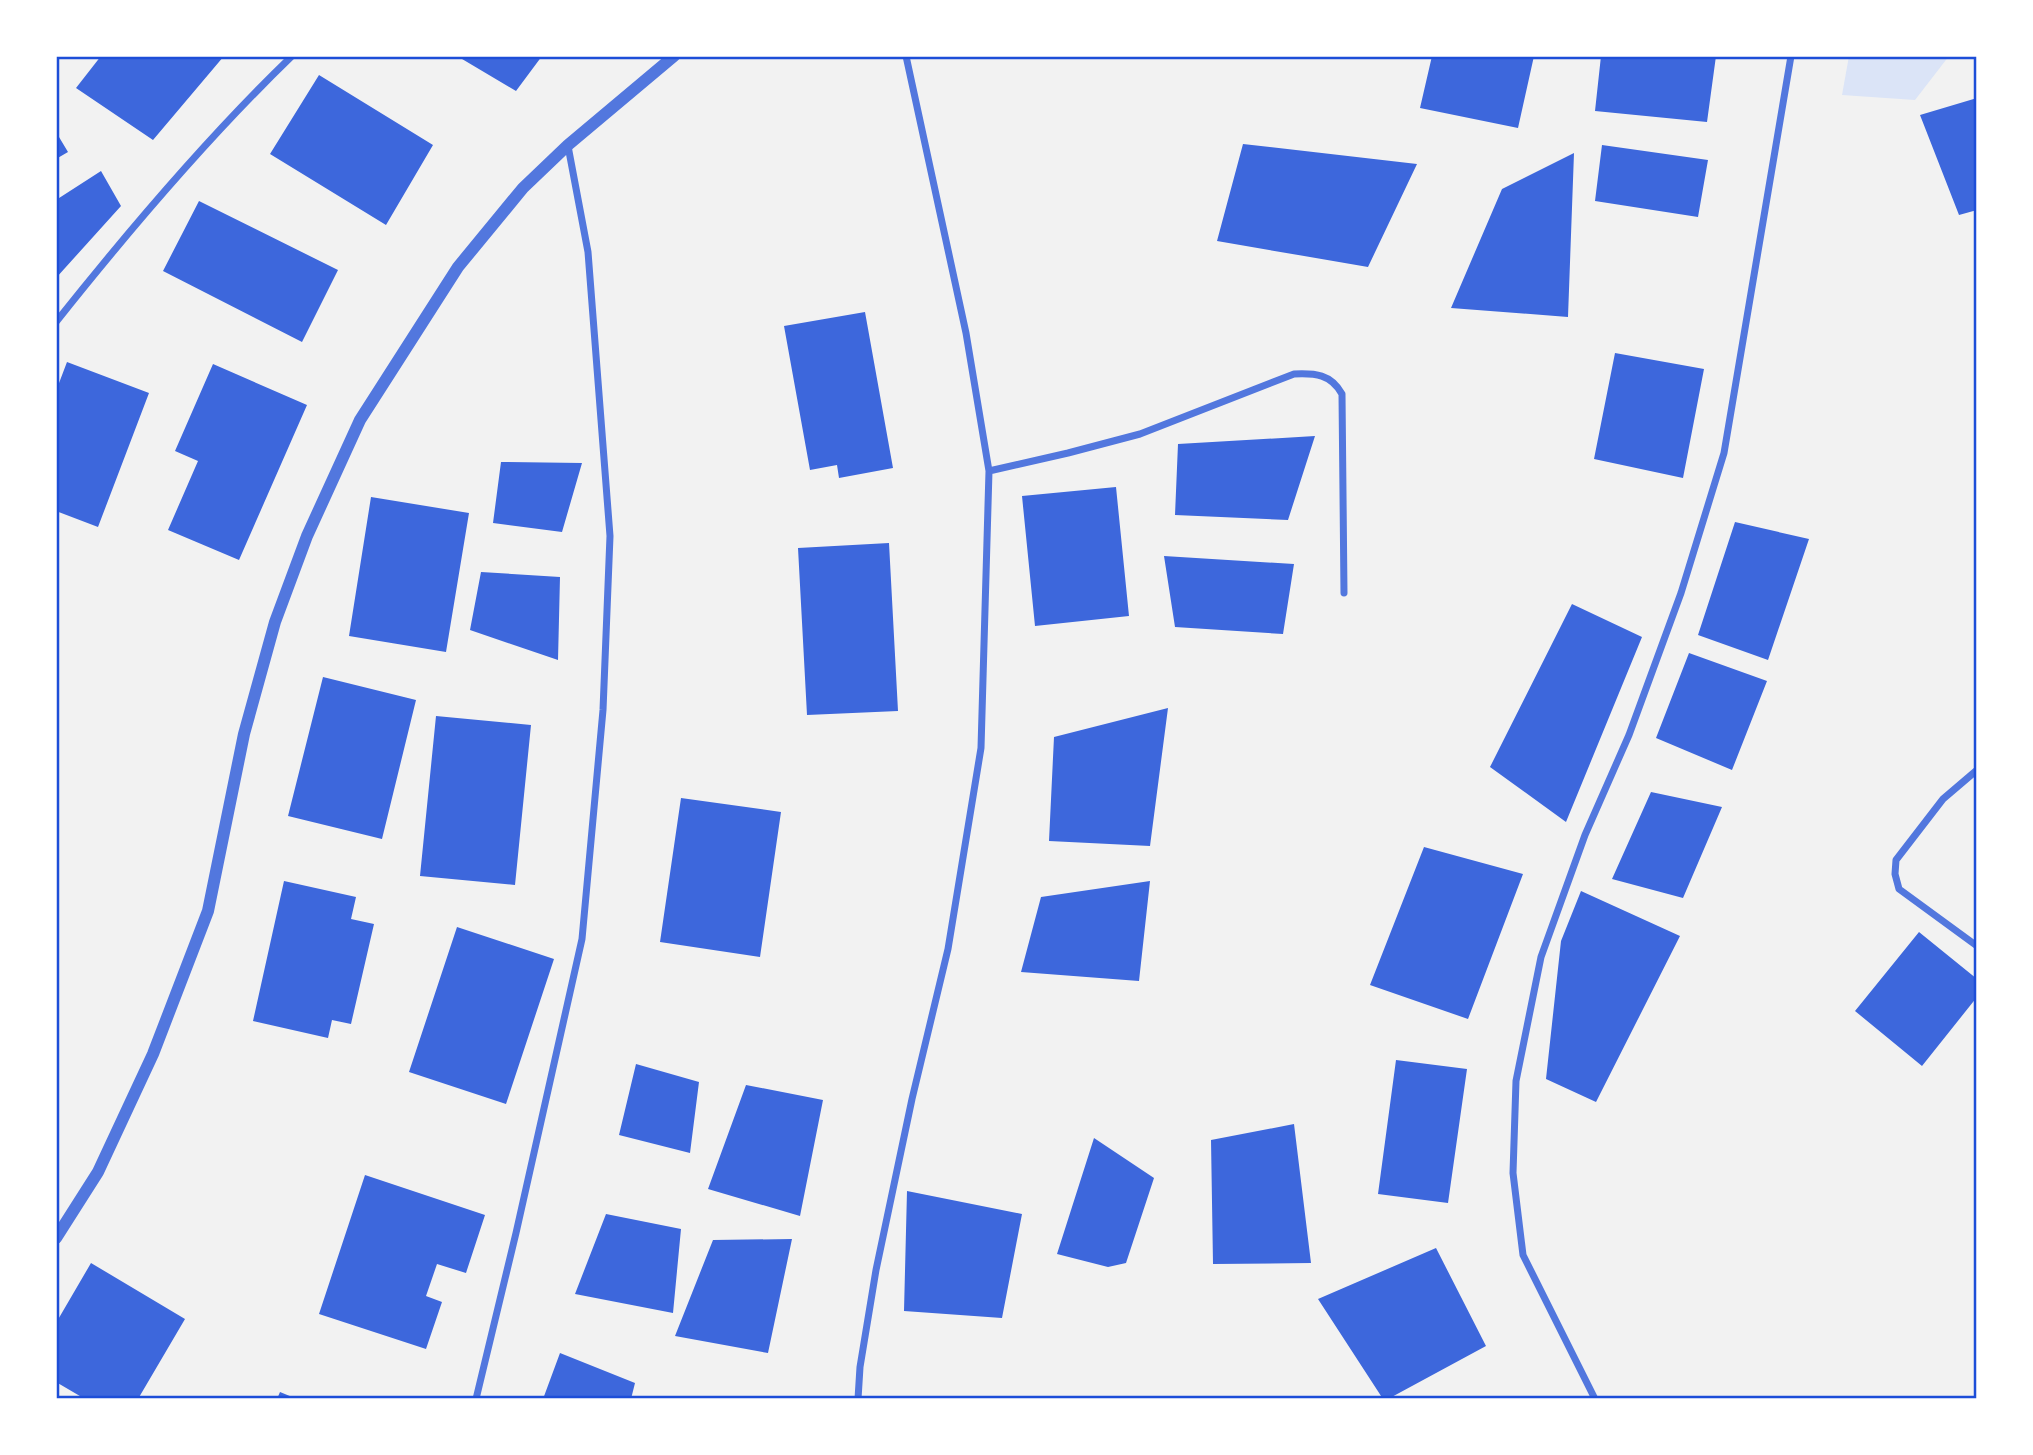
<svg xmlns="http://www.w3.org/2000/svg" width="2033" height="1455" font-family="'Titillium Web',sans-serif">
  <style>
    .green { fill: #dbe4f7 }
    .building { fill: #3d67dc }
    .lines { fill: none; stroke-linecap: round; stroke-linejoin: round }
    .minor { stroke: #5277de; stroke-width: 7 }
    .tertiary { stroke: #5277de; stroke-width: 12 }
    .neatline { fill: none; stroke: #1d4ed8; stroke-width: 2.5 }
  </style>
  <rect width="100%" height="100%" fill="#f2f2f2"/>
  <path class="green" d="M 1849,56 L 1949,56 L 1915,100 L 1842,95 Z"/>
  <path class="building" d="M 101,56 L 224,56 L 153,140 L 76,88 Z
    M 457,56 L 542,56 L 516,91 Z
    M 1432,56 L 1534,56 L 1518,128 L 1420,108 Z
    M 1601,56 L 1716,56 L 1707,122 L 1595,111 Z
    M 319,75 L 433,145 L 386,225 L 270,154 Z
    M 1977,98 L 1977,210 L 1959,215 L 1920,115 Z
    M 56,132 L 68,152 L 56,159 Z
    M 1243,144 L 1417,164 L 1368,267 L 1217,241 Z
    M 1602,145 L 1708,160 L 1698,217 L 1595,201 Z
    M 1574,153 L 1568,317 L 1451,308 L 1502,189 Z
    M 101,171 L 121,206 L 56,278 L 56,200 Z
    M 199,201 L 338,270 L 302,342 L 163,271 Z
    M 865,312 L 893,468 L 839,478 L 837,465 L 810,470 L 784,326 Z
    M 1615,353 L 1704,369 L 1683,478 L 1594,459 Z
    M 67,362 L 149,393 L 98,527 L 56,511 L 56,391 Z
    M 213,364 L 307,405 L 239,560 L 168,530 L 198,461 L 175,451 Z
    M 1315,436 L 1288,520 L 1175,515 L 1178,444 Z
    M 501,462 L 582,463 L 562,532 L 493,523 Z
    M 1116,487 L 1129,616 L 1035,626 L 1022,496 Z
    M 371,497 L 469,513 L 446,652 L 349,636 Z
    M 1735,522 L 1809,539 L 1768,660 L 1698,635 Z
    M 889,543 L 898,711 L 807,715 L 798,548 Z
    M 1164,556 L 1294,564 L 1283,634 L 1175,627 Z
    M 481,572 L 560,577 L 558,660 L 470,630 Z
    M 1572,604 L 1642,637 L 1566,822 L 1490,767 Z
    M 1689,653 L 1767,681 L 1732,770 L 1656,738 Z
    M 323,677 L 416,700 L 382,839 L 288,816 Z
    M 1168,708 L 1150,846 L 1049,841 L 1054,737 Z
    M 436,716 L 531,725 L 515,885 L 420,876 Z
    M 1651,792 L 1722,807 L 1683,898 L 1612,879 Z
    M 681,798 L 781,812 L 760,957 L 660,942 Z
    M 1424,847 L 1523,874 L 1468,1019 L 1370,985 Z
    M 284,881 L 356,897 L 351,919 L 374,924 L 351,1024 L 332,1020 L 328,1038 L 253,1021 Z
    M 1150,881 L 1139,981 L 1021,972 L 1041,897 Z
    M 1581,891 L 1680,936 L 1596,1102 L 1546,1079 L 1561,941 Z
    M 457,927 L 554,959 L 506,1104 L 409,1072 Z
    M 1919,932 L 1977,979 L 1977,997 L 1922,1066 L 1855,1011 Z
    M 1396,1060 L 1467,1069 L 1448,1203 L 1378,1194 Z
    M 636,1064 L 699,1082 L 690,1153 L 619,1135 Z
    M 746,1085 L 823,1100 L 800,1216 L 708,1189 Z
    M 1294,1124 L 1311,1263 L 1213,1264 L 1211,1140 Z
    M 1094,1138 L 1154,1178 L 1126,1263 L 1108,1267 L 1057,1254 Z
    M 365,1175 L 485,1215 L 466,1273 L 437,1264 L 426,1296 L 442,1302 L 426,1349 L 319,1314 Z
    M 907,1191 L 1022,1214 L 1002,1318 L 904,1311 Z
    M 606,1214 L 681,1229 L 673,1313 L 575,1294 Z
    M 792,1239 L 768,1353 L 675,1336 L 713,1240 Z
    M 1436,1248 L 1486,1346 L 1388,1399 L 1383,1399 L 1318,1299 Z
    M 91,1263 L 185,1319 L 138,1399 L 85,1399 L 56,1382 L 56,1323 Z
    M 560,1353 L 635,1383 L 631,1399 L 543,1399 Z
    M 280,1392 L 297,1399 L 277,1399 Z"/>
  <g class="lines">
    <path class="minor" d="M 56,322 C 130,229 207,138 292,56
      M 989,471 L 1068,453 L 1140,434 L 1294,374 C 1315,373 1331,374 1342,394 L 1344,593
      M 1977,770 L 1943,799 L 1896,860 L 1895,874 L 1899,889 L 1977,946
      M 476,1399 L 516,1233 L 582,939 L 603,710 L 610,536 L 588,252 L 568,146
      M 858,1399 L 860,1367 L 876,1270 L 912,1099 L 948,949 L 981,748 L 989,471 L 966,333 L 906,56
      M 1595,1399 L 1523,1255 L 1513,1173 L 1516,1081 L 1541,957 L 1585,835 L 1629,735 L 1681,593 L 1724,453 L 1791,56"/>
    <path class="tertiary" d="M 56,1238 L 98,1172 L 153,1054 L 208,911 L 244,734 L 275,622 L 307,536 L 360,420 L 458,267 L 523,188 L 568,145 L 674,56"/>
  </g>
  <rect width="2033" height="1455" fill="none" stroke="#ffffff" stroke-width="116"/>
  <rect x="58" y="58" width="1917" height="1339" class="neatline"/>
</svg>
